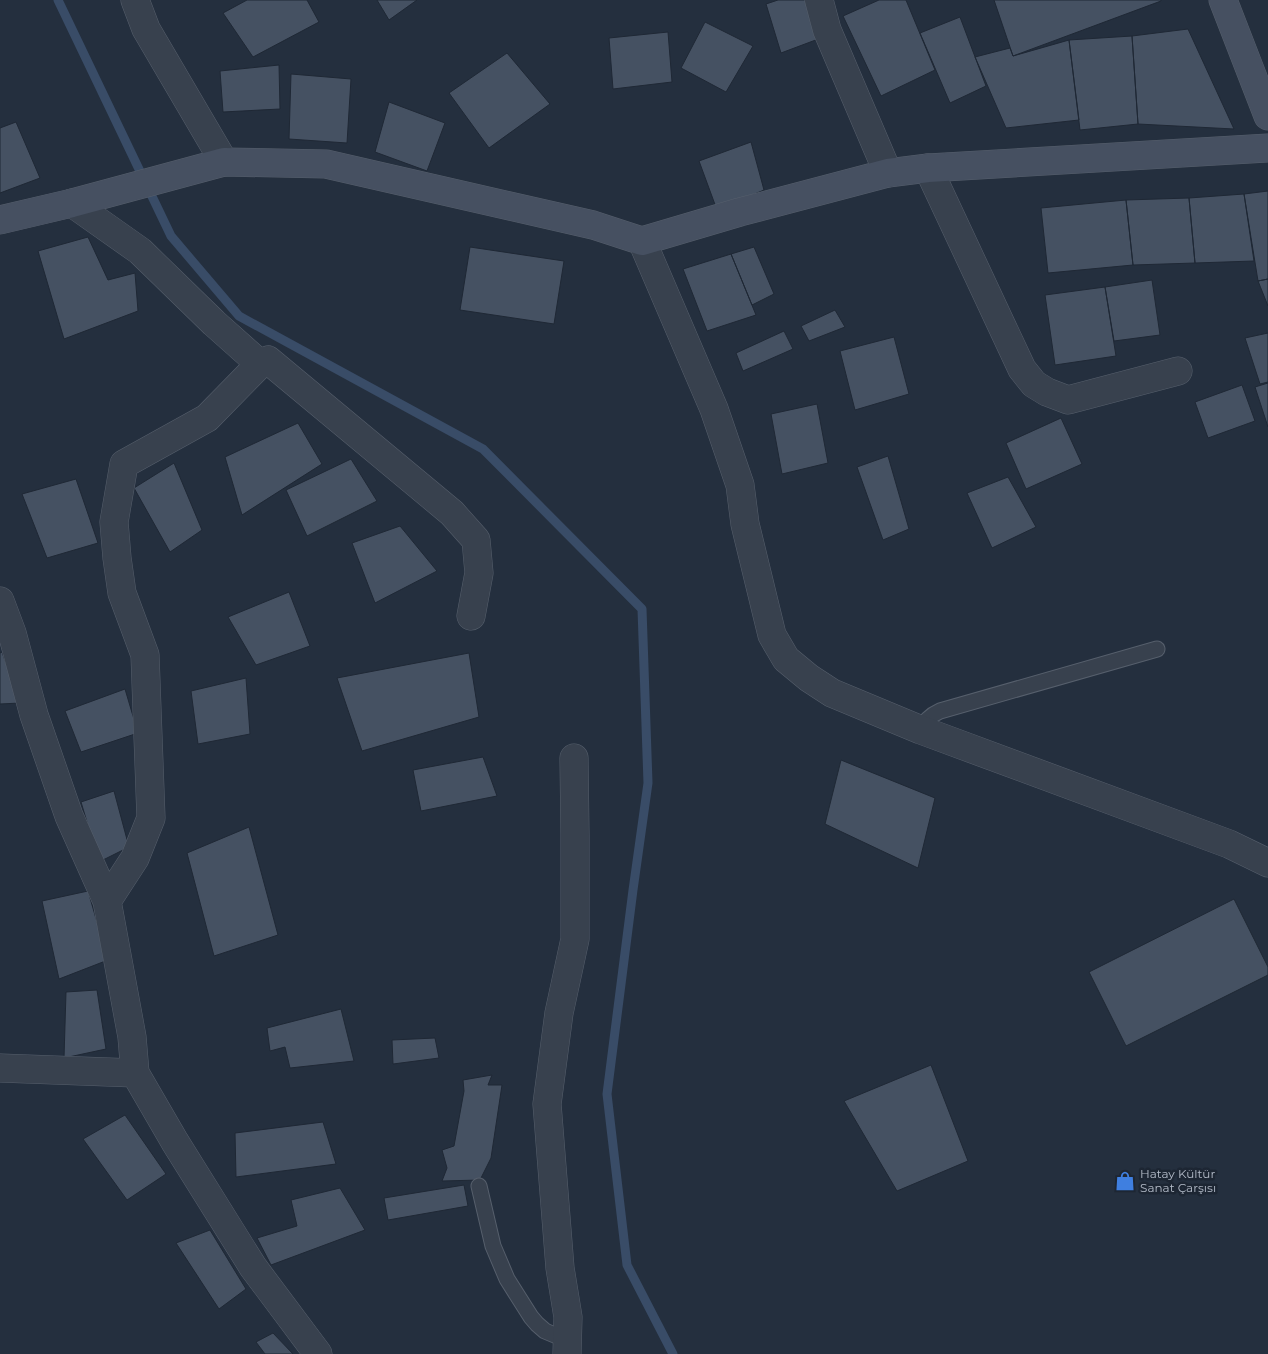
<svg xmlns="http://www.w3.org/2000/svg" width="1268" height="1354" font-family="Montserrat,sans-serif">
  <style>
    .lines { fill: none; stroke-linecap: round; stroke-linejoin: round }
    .stream { stroke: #394c67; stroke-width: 9 }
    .building { fill: #455162; stroke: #1f2835 }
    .lane-casing { stroke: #565f6c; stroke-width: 17 }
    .street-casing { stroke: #565f6c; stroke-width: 29 }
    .secondary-casing { stroke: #565f6c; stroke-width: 29 }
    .lane { stroke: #38414e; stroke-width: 15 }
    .street { stroke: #38414e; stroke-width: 28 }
    .secondary { stroke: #465061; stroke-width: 28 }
    .labels { text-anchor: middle; stroke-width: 5; stroke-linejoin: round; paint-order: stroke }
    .poi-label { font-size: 12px; fill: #b4bcc9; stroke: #1d2633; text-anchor: start }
  </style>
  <rect width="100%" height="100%" fill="#242f3e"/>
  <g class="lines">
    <path class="stream" d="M 58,0 L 171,236 L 239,316 L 483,449 L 642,609 L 648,783 L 633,890 L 607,1094 L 627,1265 L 673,1354"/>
  </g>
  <path class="building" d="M 247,0 L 307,0 L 319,22 L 253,57 L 223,13 Z
    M 377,0 L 417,0 L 389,20 Z
    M 778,0 L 807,0 L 821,38 L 781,53 L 766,4 Z
    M 879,0 L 906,0 L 935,70 L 881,96 L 843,16 Z
    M 994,0 L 1161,0 L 1161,1 L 1013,56 Z
    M 960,17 L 986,86 L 950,103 L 920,33 Z
    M 705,22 L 753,46 L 726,92 L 681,68 Z
    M 1188,29 L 1234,129 L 1138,124 L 1132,36 Z
    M 668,32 L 672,82 L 613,89 L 609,38 Z
    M 1132,36 L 1138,124 L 1080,130 L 1069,40 Z
    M 1069,40 L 1079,120 L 1006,128 L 975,57 L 1010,48 L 1013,56 Z
    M 507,53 L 550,104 L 489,148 L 449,93 Z
    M 279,65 L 280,109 L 223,112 L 220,71 Z
    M 291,74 L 351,79 L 347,143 L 289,139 Z
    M 389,102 L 445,123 L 427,171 L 375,152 Z
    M 16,122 L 40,178 L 0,193 L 0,128 Z
    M 751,142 L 764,190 L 717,210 L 699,161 Z
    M 1268,191 L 1268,279 L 1258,281 L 1244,194 Z
    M 1244,194 L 1254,261 L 1195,263 L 1189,198 Z
    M 1189,198 L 1195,263 L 1133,265 L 1126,200 Z
    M 1126,200 L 1133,265 L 1048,273 L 1041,208 Z
    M 88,237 L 108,280 L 135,273 L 138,311 L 64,339 L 38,251 Z
    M 470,247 L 564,261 L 554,324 L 460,310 Z
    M 754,247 L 774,294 L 752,305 L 731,254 Z
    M 731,254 L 756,315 L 707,331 L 683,269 Z
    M 1268,279 L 1268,306 L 1258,281 Z
    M 1152,280 L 1160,335 L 1114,341 L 1105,287 Z
    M 1105,287 L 1116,356 L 1055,365 L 1045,295 Z
    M 835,310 L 845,327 L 809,341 L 801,326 Z
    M 784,331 L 793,349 L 743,371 L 736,353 Z
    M 1268,333 L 1268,382 L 1260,384 L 1245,338 Z
    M 894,337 L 909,394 L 855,410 L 840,351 Z
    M 1268,383 L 1268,427 L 1255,387 Z
    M 1242,385 L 1255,421 L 1208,438 L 1195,402 Z
    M 817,404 L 828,463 L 782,474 L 771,414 Z
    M 1061,418 L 1082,464 L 1026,489 L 1006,443 Z
    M 298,423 L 322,464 L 242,515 L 225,457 Z
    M 888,456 L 909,529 L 883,540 L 857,467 Z
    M 351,459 L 377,501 L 307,536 L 286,490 Z
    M 174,463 L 202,530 L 170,552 L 134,488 Z
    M 1008,477 L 1036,527 L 992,548 L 967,493 Z
    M 76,479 L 98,543 L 47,558 L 22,494 Z
    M 400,526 L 437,571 L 375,603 L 352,543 Z
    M 289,592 L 310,646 L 256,665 L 228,617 Z
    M 2,652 L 20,703 L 0,704 L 0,653 Z
    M 469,653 L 479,717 L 362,751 L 337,678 Z
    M 246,678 L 250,734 L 198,744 L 191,691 Z
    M 125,689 L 138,733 L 81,752 L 65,711 Z
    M 483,757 L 497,796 L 421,811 L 413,770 Z
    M 841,760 L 935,798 L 918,868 L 825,824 Z
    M 114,791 L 129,847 L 99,862 L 81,802 Z
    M 249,827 L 278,935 L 214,956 L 187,853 Z
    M 88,891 L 108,960 L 59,979 L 42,901 Z
    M 1234,899 L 1268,967 L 1268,975 L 1126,1046 L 1089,972 Z
    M 97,990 L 106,1049 L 64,1058 L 66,992 Z
    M 341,1009 L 354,1061 L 290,1068 L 285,1047 L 270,1051 L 267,1028 Z
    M 435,1038 L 439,1058 L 393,1064 L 392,1040 Z
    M 931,1065 L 968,1161 L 897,1191 L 844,1101 Z
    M 492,1075 L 488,1085 L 502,1085 L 491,1158 L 480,1180 L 442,1181 L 447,1168 L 442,1150 L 454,1146 L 464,1091 L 463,1080 Z
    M 125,1115 L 166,1174 L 127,1200 L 83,1139 Z
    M 323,1122 L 336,1164 L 236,1177 L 235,1133 Z
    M 464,1185 L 468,1206 L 388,1220 L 384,1198 Z
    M 340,1188 L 365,1230 L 271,1265 L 257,1238 L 297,1226 L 291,1200 Z
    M 210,1230 L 246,1289 L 219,1309 L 176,1243 Z
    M 273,1333 L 293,1354 L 265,1354 L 256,1342 Z"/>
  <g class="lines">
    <defs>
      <path id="lane" d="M 921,730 C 925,720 931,715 940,711 L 1157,649
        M 479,1186 L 493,1246 L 507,1279 L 531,1317 L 537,1324 L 545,1331 L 557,1336 L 568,1338"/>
      <path id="street" d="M 135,0 L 146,29 L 224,162
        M 819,0 L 827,30 L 888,173
        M 928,168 L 1022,369 L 1034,384 L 1047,392 L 1068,400 L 1178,371
        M 72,203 L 140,251 L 214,323 L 260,364 L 268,360 L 452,513 L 476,540 L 479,573 L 471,616
        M 642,241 L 714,409 L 740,485 L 745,524 L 772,635 L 786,659 L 809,678 L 832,693 L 921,730 L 1229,844 L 1268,863
        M 0,601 L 12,633 L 34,715 L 69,816 L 107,901 L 132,1037 L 135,1073 L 175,1142 L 253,1267 L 318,1354
        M 107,901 L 135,858 L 151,818 L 145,655 L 122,593 L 117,558 L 114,522 L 124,464 L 207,418 L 260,364
        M 0,1068 L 135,1073
        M 567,1354 L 568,1317 L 560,1268 L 547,1104 L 559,1013 L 575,939 L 575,835 L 574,758"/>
      <path id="secondary" d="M 1223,0 L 1268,116
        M 0,220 L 72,203 L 224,162 L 326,164 L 593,225 L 642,241 L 740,212 L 888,173 L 928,168 L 1268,148"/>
    </defs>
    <use href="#lane" class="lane-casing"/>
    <use href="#street" class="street-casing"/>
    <use href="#secondary" class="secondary-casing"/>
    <use href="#lane" class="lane"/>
    <use href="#street" class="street"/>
    <use href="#secondary" class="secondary"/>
  </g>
  <defs>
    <symbol id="shop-bare" viewBox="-9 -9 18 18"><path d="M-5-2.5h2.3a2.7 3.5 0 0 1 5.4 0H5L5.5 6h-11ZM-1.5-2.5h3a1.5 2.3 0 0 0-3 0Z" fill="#3f7fe0" stroke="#1d2633" stroke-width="2.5" paint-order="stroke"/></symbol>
  </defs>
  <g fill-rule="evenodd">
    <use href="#shop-bare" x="1111" y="1167" width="28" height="28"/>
  </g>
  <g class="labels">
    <g class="poi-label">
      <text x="1140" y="1178">Hatay Kültür<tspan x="1140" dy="14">Sanat Çarşısı</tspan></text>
    </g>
  </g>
</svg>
